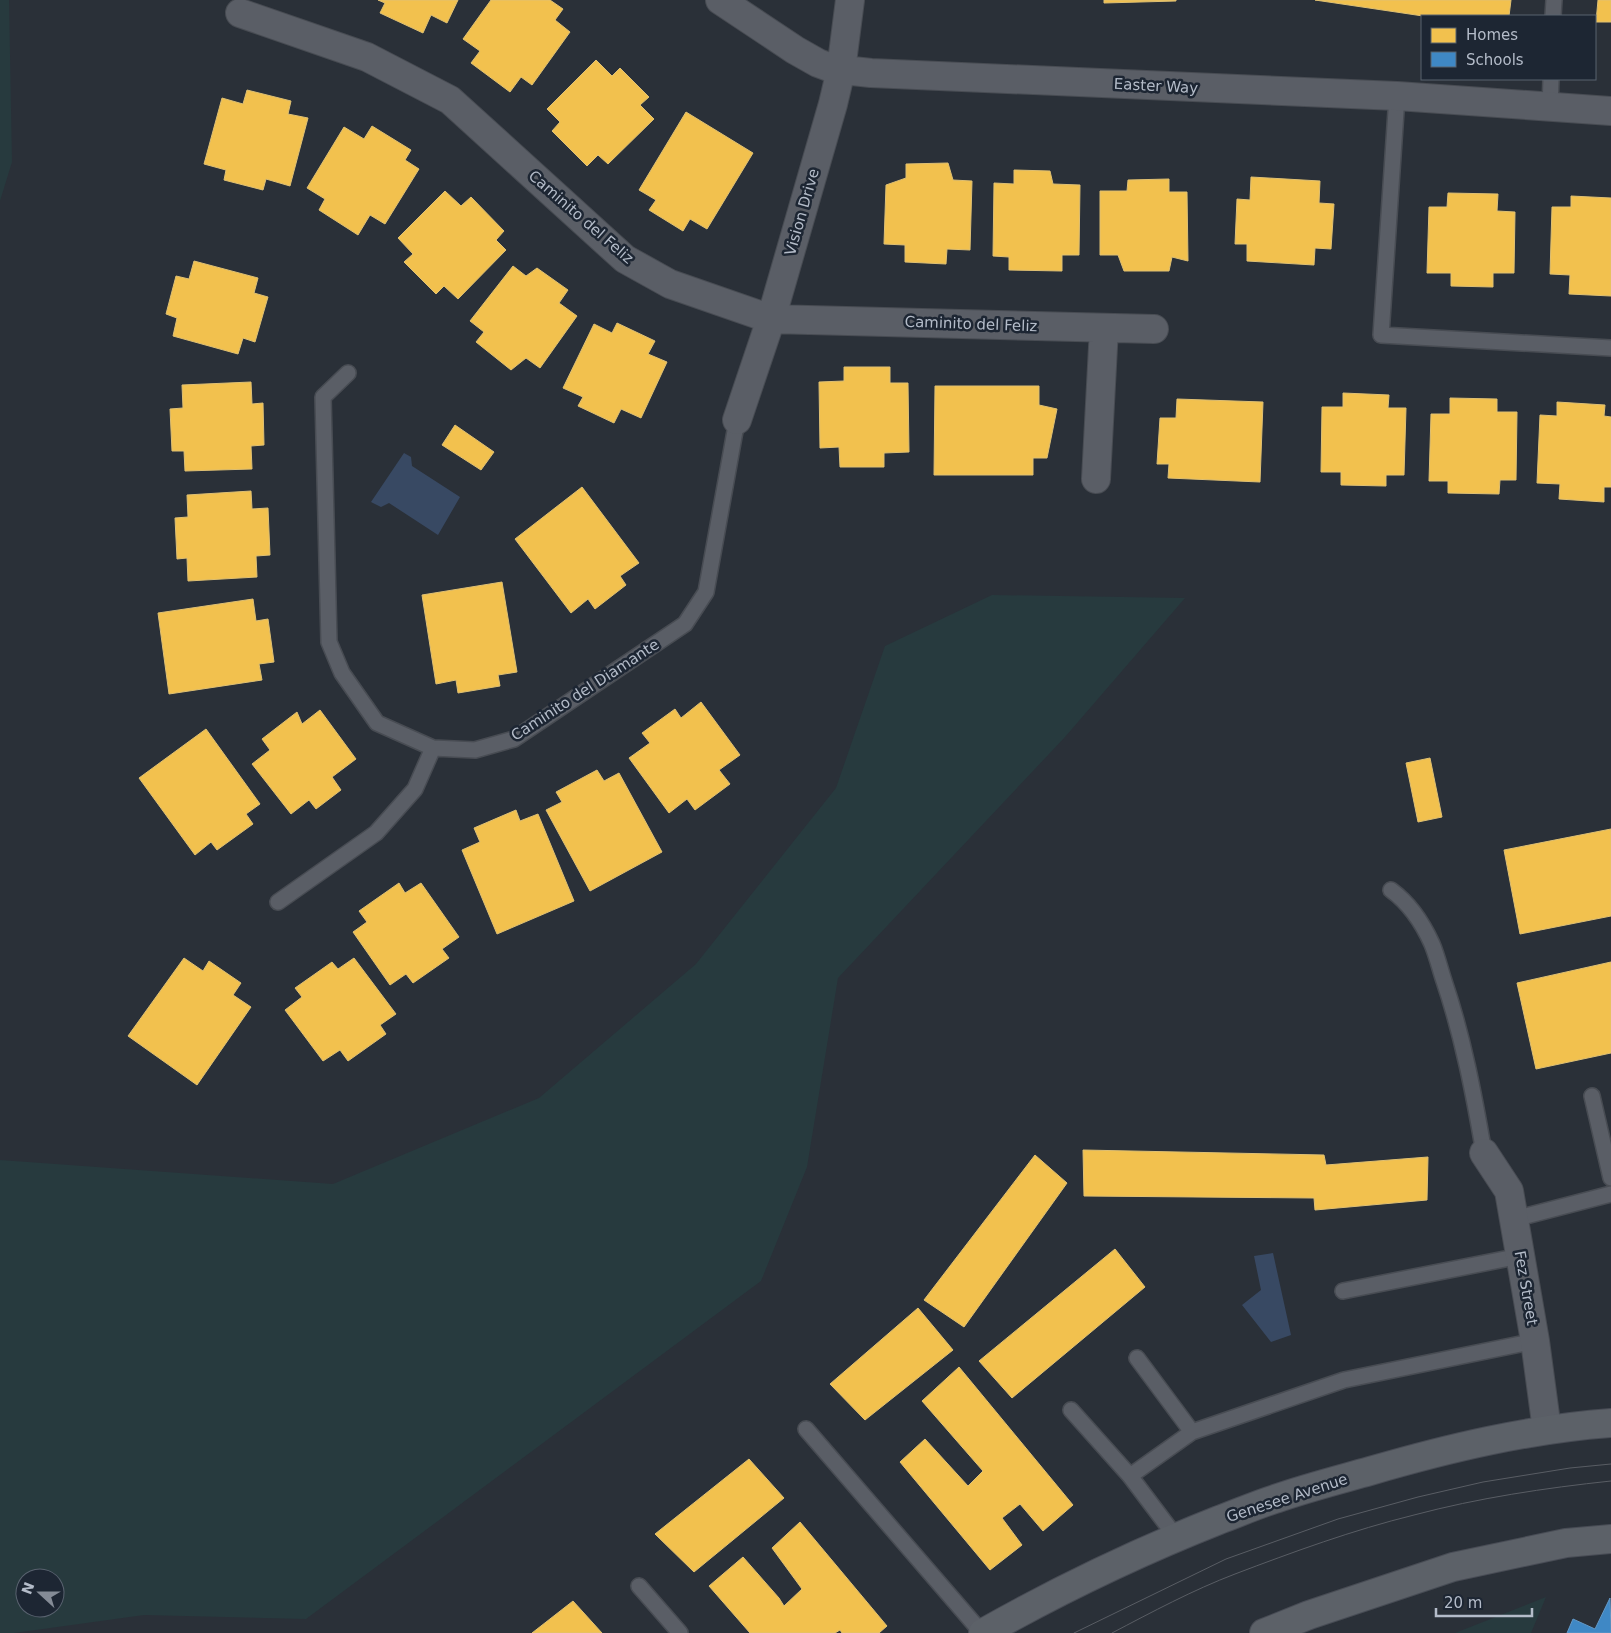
<svg xmlns="http://www.w3.org/2000/svg" width="1611" height="1633" font-family="'DejaVu Sans',sans-serif">
  <style>
    .green { fill: #273a3e; fill-rule: evenodd }
    .water { fill: #384963 }
    .homes { fill: #f2c14e; stroke: #dfc073 }
    .schools { fill: #3f88c5; stroke: #6298c6 }
    .lines { fill: none; stroke-linecap: round; stroke-linejoin: round }
    .lane-casing { stroke: #484c53; stroke-width: 18 }
    .street-casing { stroke: #484c53; stroke-width: 30 }
    .primary-casing { stroke: #484c55; stroke-width: 30 }
    .lane { stroke: #5a5e66; stroke-width: 15 }
    .street { stroke: #5a5e66; stroke-width: 28 }
    .primary { stroke: #5c6168; stroke-width: 28 }
    .tram { stroke: #595d64; stroke-width: 1 }
    .labels { text-anchor: middle; stroke-width: 5; stroke-linejoin: round; paint-order: stroke }
    .street-label { font-size: 15px; fill: #b4bcc9; stroke: #1d2633 }
  </style>
  <rect width="100%" height="100%" fill="#2a3038"/>
  <path class="green" d="M 0,0 L 9,0 L 12,162 L 0,201 Z
    M 992,595 L 1185,598 L 1065,737 L 838,978 L 807,1167 L 761,1281 L 306,1619 L 144,1615 L 14,1633 L 0,1633 L 0,1160 L 333,1184 L 539,1098 L 696,964 L 836,788 L 885,646 ZM 25,1578 L 55,1578 L 55,1608 L 25,1608 Z
    M 1546,1597 L 1531,1633 L 1455,1633 Z"/>
  <path class="water" d="M 404,453 L 411,457 L 412,466 L 460,497 L 438,535 L 389,503 L 381,507 L 371,502 Z
    M 1273,1253 L 1291,1335 L 1271,1342 L 1242,1305 L 1261,1290 L 1254,1256 Z"/>
  <path class="homes" d="M 378,0 L 458,0 L 447,23 L 431,15 L 423,33 L 380,13 L 385,3 Z
    M 491,0 L 550,0 L 563,9 L 555,20 L 570,32 L 532,85 L 521,77 L 510,92 L 471,63 L 480,51 L 463,39 Z
    M 1104,0 L 1176,0 L 1176,1 L 1104,3 Z
    M 1315,0 L 1511,0 L 1509,16 L 1423,16 Z
    M 1598,0 L 1611,0 L 1611,22 L 1596,22 Z
    M 596,60 L 612,76 L 620,68 L 649,97 L 640,105 L 654,119 L 608,164 L 598,155 L 587,166 L 552,131 L 560,122 L 547,109 Z
    M 247,90 L 291,101 L 288,114 L 308,118 L 290,186 L 266,179 L 263,190 L 224,180 L 226,170 L 204,164 L 222,98 L 243,104 Z
    M 686,112 L 753,153 L 707,229 L 690,219 L 683,231 L 649,210 L 656,200 L 639,190 Z
    M 372,126 L 411,150 L 405,160 L 419,169 L 385,224 L 370,215 L 358,235 L 319,210 L 325,199 L 307,188 L 344,127 L 364,139 Z
    M 948,163 L 953,180 L 972,181 L 970,250 L 947,249 L 946,264 L 905,262 L 905,245 L 884,244 L 886,185 L 906,178 L 906,164 Z
    M 1014,170 L 1050,171 L 1053,184 L 1080,185 L 1079,255 L 1062,255 L 1062,271 L 1009,270 L 1009,257 L 993,256 L 994,183 L 1014,184 Z
    M 1251,177 L 1320,181 L 1319,203 L 1334,204 L 1331,249 L 1315,248 L 1314,265 L 1247,261 L 1247,244 L 1235,244 L 1237,199 L 1250,200 Z
    M 1169,179 L 1169,192 L 1187,192 L 1188,261 L 1172,257 L 1169,271 L 1124,271 L 1118,255 L 1100,255 L 1100,191 L 1127,191 L 1128,180 Z
    M 445,191 L 461,206 L 471,197 L 504,231 L 496,240 L 506,250 L 458,299 L 444,286 L 436,294 L 404,262 L 413,254 L 398,238 Z
    M 1448,193 L 1498,194 L 1497,211 L 1515,212 L 1514,273 L 1493,273 L 1493,287 L 1451,286 L 1451,273 L 1427,273 L 1429,207 L 1447,207 Z
    M 1571,196 L 1611,198 L 1611,296 L 1569,294 L 1570,275 L 1550,274 L 1552,207 L 1571,207 Z
    M 194,261 L 258,278 L 254,293 L 268,297 L 255,342 L 243,338 L 238,354 L 173,336 L 177,318 L 166,314 L 176,276 L 189,279 Z
    M 513,266 L 526,276 L 537,268 L 568,290 L 559,303 L 577,316 L 540,368 L 526,358 L 511,370 L 476,342 L 484,332 L 470,321 Z
    M 617,323 L 655,341 L 648,354 L 667,362 L 641,418 L 621,409 L 614,423 L 578,406 L 583,397 L 563,388 L 594,324 L 612,333 Z
    M 844,367 L 890,367 L 890,383 L 908,383 L 909,452 L 884,453 L 884,467 L 840,467 L 839,447 L 820,448 L 819,382 L 844,381 Z
    M 251,382 L 252,404 L 263,403 L 264,445 L 251,446 L 252,469 L 185,471 L 184,451 L 172,451 L 170,409 L 183,408 L 182,385 Z
    M 935,386 L 1039,386 L 1039,405 L 1057,409 L 1047,458 L 1033,458 L 1033,475 L 934,475 Z
    M 1343,393 L 1389,395 L 1388,408 L 1406,408 L 1404,475 L 1386,475 L 1386,486 L 1341,485 L 1341,472 L 1321,472 L 1322,407 L 1343,407 Z
    M 1450,398 L 1497,399 L 1497,412 L 1517,412 L 1516,480 L 1500,480 L 1499,494 L 1448,493 L 1448,481 L 1429,481 L 1431,414 L 1450,414 Z
    M 1177,399 L 1263,402 L 1260,482 L 1168,478 L 1169,464 L 1157,464 L 1160,418 L 1176,418 Z
    M 1557,402 L 1605,405 L 1604,416 L 1611,417 L 1611,487 L 1604,487 L 1604,502 L 1559,499 L 1560,484 L 1537,483 L 1540,415 L 1557,416 Z
    M 455,425 L 494,452 L 481,470 L 442,445 Z
    M 582,487 L 639,563 L 620,576 L 626,585 L 595,609 L 588,599 L 571,613 L 515,539 Z
    M 251,491 L 252,509 L 268,508 L 270,555 L 256,556 L 257,577 L 188,581 L 187,558 L 177,559 L 175,518 L 188,517 L 187,495 Z
    M 502,582 L 517,672 L 498,675 L 500,686 L 458,693 L 456,680 L 436,684 L 422,595 Z
    M 253,599 L 256,621 L 268,619 L 274,662 L 259,664 L 262,680 L 169,694 L 158,613 Z
    M 701,702 L 740,755 L 719,770 L 730,784 L 695,810 L 687,799 L 669,813 L 629,758 L 650,743 L 642,733 L 675,709 L 681,718 Z
    M 320,710 L 356,759 L 332,777 L 341,790 L 316,809 L 309,800 L 291,814 L 252,764 L 270,750 L 262,739 L 297,712 L 302,724 Z
    M 206,729 L 260,804 L 246,814 L 253,824 L 217,850 L 211,842 L 195,855 L 139,778 Z
    M 1430,758 L 1442,817 L 1418,822 L 1406,763 Z
    M 597,770 L 604,781 L 619,773 L 662,852 L 590,891 L 546,810 L 562,802 L 556,792 Z
    M 516,810 L 520,821 L 538,814 L 574,901 L 497,934 L 462,850 L 480,842 L 474,828 Z
    M 1611,829 L 1611,916 L 1520,934 L 1504,850 Z
    M 399,883 L 405,893 L 421,883 L 459,937 L 442,949 L 449,958 L 413,983 L 406,974 L 390,985 L 353,932 L 367,922 L 359,911 Z
    M 184,958 L 203,971 L 209,961 L 241,983 L 233,995 L 251,1007 L 197,1085 L 128,1036 Z
    M 354,958 L 396,1014 L 380,1025 L 386,1034 L 348,1061 L 340,1050 L 323,1061 L 285,1010 L 302,997 L 295,988 L 332,962 L 338,969 Z
    M 1611,962 L 1611,1053 L 1536,1069 L 1517,983 Z
    M 1083,1150 L 1324,1155 L 1326,1165 L 1428,1157 L 1427,1200 L 1315,1210 L 1314,1198 L 1084,1196 Z
    M 1035,1155 L 1067,1183 L 964,1327 L 924,1300 Z
    M 1115,1249 L 1145,1287 L 1012,1398 L 979,1361 Z
    M 918,1308 L 953,1350 L 865,1420 L 830,1384 Z
    M 959,1367 L 1073,1505 L 1043,1531 L 1020,1504 L 1002,1518 L 1022,1545 L 990,1570 L 900,1462 L 925,1439 L 968,1486 L 983,1471 L 922,1401 Z
    M 749,1459 L 784,1498 L 694,1572 L 655,1534 Z
    M 800,1522 L 887,1626 L 879,1633 L 842,1633 L 840,1630 L 835,1633 L 750,1633 L 709,1586 L 743,1557 L 779,1598 L 784,1606 L 802,1589 L 772,1548 Z
    M 573,1601 L 602,1633 L 532,1633 Z"/>
  <path class="schools" d="M 1610,1598 L 1611,1633 L 1567,1633 L 1573,1619 L 1595,1629 Z"/>
  <g class="lines">
    <defs>
      <path id="lane" d="M 1553,16 L 1554,0
        M 1397,96 L 1381,335 L 1611,348
        M 1550,107 L 1551,79
        M 348,373 L 323,397 L 329,642 L 342,673 L 377,723 L 433,748 L 475,750 L 514,739 L 685,624 L 706,592 L 737,420
        M 1391,890 C 1409,903 1423,924 1432,944 C 1437,956 1440,969 1444,981 C 1463,1037 1474,1095 1484,1153
        M 278,902 L 376,833 L 415,789 L 433,748
        M 1592,1096 L 1611,1178
        M 1514,1219 L 1611,1194
        M 1343,1291 L 1520,1256
        M 1137,1358 L 1192,1432
        M 1071,1410 L 1130,1476
        M 806,1429 L 982,1633
        M 1176,1537 L 1130,1476 L 1192,1432 L 1344,1380 L 1535,1341
        M 639,1586 L 680,1633"/>
      <path id="street" d="M 720,0 L 795,50 L 818,63 L 834,69 L 871,73 L 1397,96 L 1611,111
        M 240,13 L 367,57 L 450,100 L 625,259 L 670,284 L 771,319 L 1154,329
        M 737,420 L 771,319 L 833,104 L 841,70 L 850,0
        M 1096,479 L 1104,328
        M 1484,1153 L 1509,1191 L 1535,1341 L 1547,1430"/>
      <path id="primary" d="M 983,1633 C 1059,1590 1138,1552 1219,1520 C 1238,1513 1256,1505 1275,1499 C 1306,1488 1338,1480 1370,1471 C 1449,1448 1529,1429 1611,1423
        M 1264,1633 L 1309,1615 L 1453,1567 L 1566,1543 L 1611,1539"/>
    </defs>
    <use href="#lane" class="lane-casing"/>
    <use href="#street" class="street-casing"/>
    <use href="#primary" class="primary-casing"/>
    <use href="#lane" class="lane"/>
    <use href="#street" class="street"/>
    <use href="#primary" class="primary"/>
    <path class="tram" d="M 1074,1633 L 1226,1559 L 1338,1519 L 1418,1497 L 1483,1482 L 1570,1468 L 1611,1464
      M 1112,1633 C 1152,1612 1193,1590 1235,1574 C 1293,1552 1353,1530 1414,1515 C 1478,1498 1545,1488 1611,1481"/>
  </g>
  <g class="labels">
    <g class="street-label">
      <text transform="translate(1156 86) rotate(3)" y="5">Easter Way</text>
      <text transform="translate(802 212) rotate(-74)" y="5">Vision Drive</text>
      <text transform="translate(581 217) rotate(41)" y="5">Caminito del Feliz</text>
      <text transform="translate(971 324) rotate(2)" y="5">Caminito del Feliz</text>
      <text transform="translate(585 690) rotate(-33)" y="5">Caminito del Diamante</text>
      <text transform="translate(1526 1288) rotate(80)" y="5">Fez Street</text>
      <text transform="translate(1287 1498) rotate(-18)" y="5">Genesee Avenue</text>
    </g>
  </g>
  <rect x="1421" y="15" width="175" height="65" fill="#1d2633" stroke="#59626f"/>
  <rect x="1431" y="28" width="25" height="15" fill="#f2c14e" stroke="#59626f"/>
  <text x="1466" y="40" font-size="15" fill="#b4bcc9">Homes</text>
  <rect x="1431" y="52" width="25" height="15" fill="#3f88c5" stroke="#59626f"/>
  <text x="1466" y="65" font-size="15" fill="#b4bcc9">Schools</text>
  <g transform="translate(40 1593) rotate(291)"><circle r="24" fill="#1d2633" stroke="#59626f"/>
  <path d="M0-4L9 19L0 12L-9 19Z" fill="#848b96"/>
  <text y="-8" font-size="14" font-weight="bold" text-anchor="middle" fill="#b4bcc9">N</text>
  </g>
  <path d="M1436 1608v8h96v-8" fill="none" stroke="#b4bcc9" stroke-width="2.5"/>
  <text x="1444" y="1608" font-size="15" fill="#b4bcc9" stroke="#1d2633" stroke-width="4" paint-order="stroke">20 m</text>
</svg>
